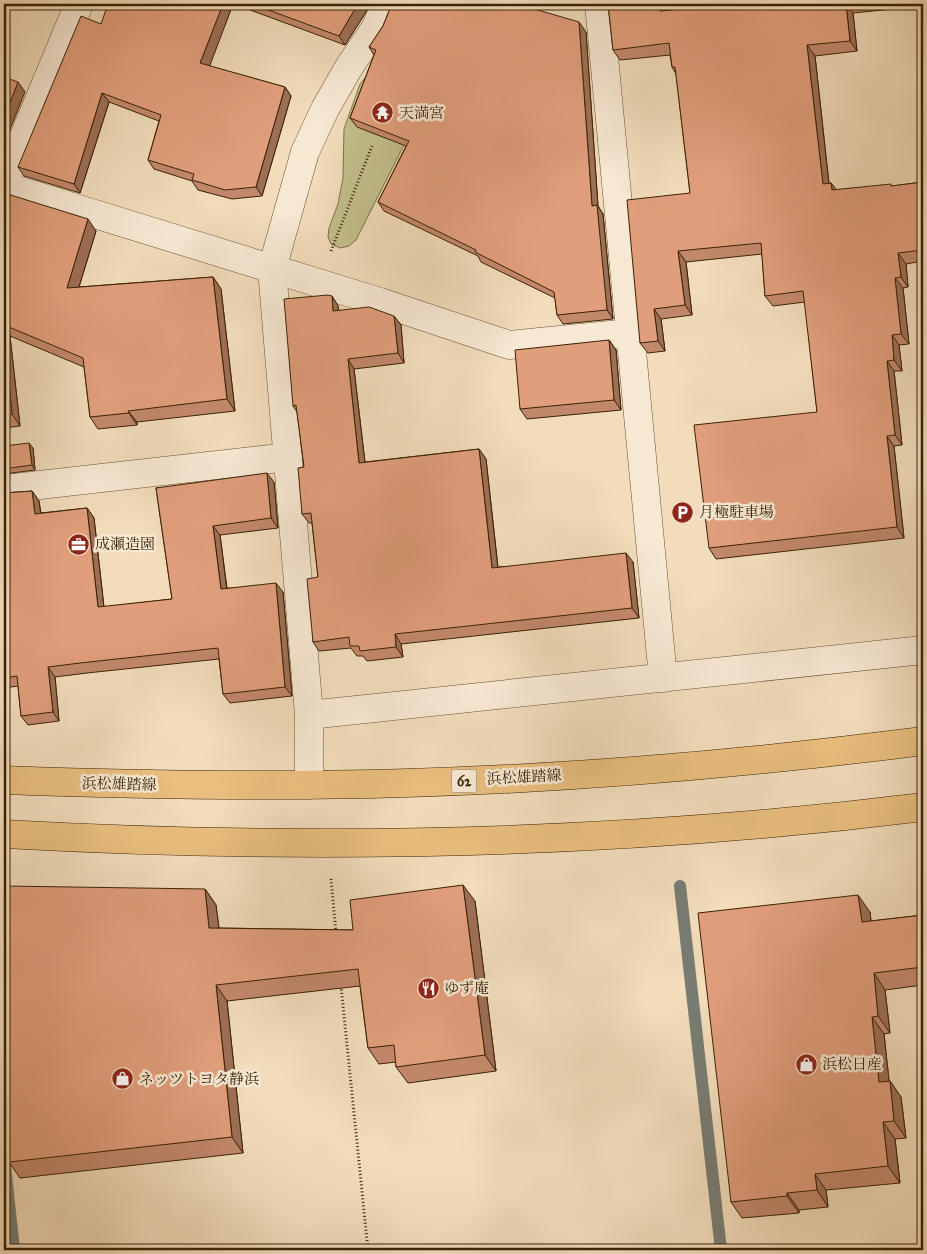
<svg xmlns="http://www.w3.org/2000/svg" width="927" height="1254" font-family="'IM FELL Great Primer','Noto Serif JP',serif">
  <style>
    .green { fill: #c2be8b; stroke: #7e7048 }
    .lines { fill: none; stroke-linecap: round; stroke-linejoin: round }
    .stream { stroke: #787c73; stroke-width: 12 }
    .minor-casing { stroke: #685032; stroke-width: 29 }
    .primary-casing { stroke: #3a2204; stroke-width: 29 }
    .path { stroke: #3a2204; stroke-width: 3; stroke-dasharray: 1 2.5; stroke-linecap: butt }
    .minor { stroke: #f7e8d3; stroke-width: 28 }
    .primary { stroke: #e9be7e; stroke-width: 28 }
    .wall { fill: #c2886b; stroke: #3a2204 }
    .shaded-wall { fill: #9e6f57; stroke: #3a2204 }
    .building { fill: #e19e7c; stroke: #3a2204 }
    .labels { text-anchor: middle; stroke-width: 5; stroke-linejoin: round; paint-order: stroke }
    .shield { fill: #f7e8d3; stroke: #735d42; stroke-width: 1 }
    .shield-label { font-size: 14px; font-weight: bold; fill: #3a2204 }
    .poi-label { font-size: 15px; fill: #3a2204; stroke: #f7e8d3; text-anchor: start }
    .street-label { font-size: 15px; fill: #3a2204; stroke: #f7e8d3 }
  </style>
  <rect width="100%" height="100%" fill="#f2dcbb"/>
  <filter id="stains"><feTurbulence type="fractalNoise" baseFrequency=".004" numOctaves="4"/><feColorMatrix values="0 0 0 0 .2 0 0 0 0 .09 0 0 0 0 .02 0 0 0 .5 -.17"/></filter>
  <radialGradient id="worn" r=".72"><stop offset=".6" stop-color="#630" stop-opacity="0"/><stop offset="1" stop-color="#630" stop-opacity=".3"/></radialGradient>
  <path class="green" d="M 373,75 L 418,108 L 403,147 L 356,240 L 349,246 L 340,248 L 331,244 L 328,237 L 329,228 L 338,204 L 343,178 L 344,129 L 360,84 L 365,78 Z"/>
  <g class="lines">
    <path class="stream" d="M 680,886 L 721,1250
      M 4,1156 L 14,1250"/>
    <defs>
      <path id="minor" d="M 599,4 L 663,678
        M 4,184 L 79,4
        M 4,186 L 380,302 L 509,345 L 630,333
        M 4,489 L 288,457
        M 309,715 L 923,650
        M 309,785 L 309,715 L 272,269 L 305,152 L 325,109 L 349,67 L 376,27 L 381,15"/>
      <path id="primary" d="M 4,780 C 138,785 272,787 407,783 C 579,778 752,763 923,741
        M 4,834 C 310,851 618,845 923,807"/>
    </defs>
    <use href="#minor" class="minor-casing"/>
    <use href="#primary" class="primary-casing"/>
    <path class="path" d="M 331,251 L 372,146
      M 331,879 L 336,933
      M 341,986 L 368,1250"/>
    <use href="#minor" class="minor"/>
    <use href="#primary" class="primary"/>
  </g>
  <path class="wall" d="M 233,4 L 209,66 L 285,87 L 291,96 L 262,196 L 232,199 L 198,190 L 192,181 L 154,169 L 148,160 L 159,121 L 109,102 L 80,193 L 24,176 L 18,167 L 101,24 Z
    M 234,4 L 371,4 L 345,45 Z
    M 608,4 L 666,4 L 667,10 L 738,4 L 923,4 L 923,6 L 853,13 L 857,51 L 815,56 L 829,183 L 831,183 L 836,190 L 892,186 L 923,182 L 923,261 L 906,264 L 908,287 L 903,288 L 909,344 L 899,345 L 902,371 L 894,371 L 902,445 L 894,446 L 904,538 L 716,559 L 709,548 L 817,412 L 805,302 L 773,306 L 765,296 L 762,254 L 686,262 L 692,315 L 661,319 L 665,351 L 648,353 L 640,343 L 690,193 L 676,74 L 672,67 L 670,55 L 620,60 L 613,50 Z
    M 389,11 L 586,32 L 598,206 L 603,214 L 613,319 L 563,324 L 557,315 L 555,298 L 481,262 L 478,256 L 384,211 L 378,202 L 406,146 L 357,127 L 350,118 L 374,55 L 369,47 L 383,26 Z
    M 4,193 L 96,231 L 79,287 L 213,277 L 221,289 L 235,411 L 137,422 L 137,425 L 98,429 L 90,417 L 84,367 L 10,336 L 20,426 L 4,428 Z
    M 332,296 L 338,306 L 339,311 L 394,316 L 401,325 L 404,363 L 354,369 L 365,462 L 479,449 L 486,459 L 498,567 L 633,562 L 639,618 L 401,644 L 403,657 L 367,661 L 363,656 L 357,656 L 351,648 L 319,651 L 313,642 L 318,577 L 312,523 L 309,523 L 302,514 L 304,467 L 297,412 L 293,406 Z
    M 609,340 L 616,350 L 621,410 L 527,419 L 520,409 Z
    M 4,446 L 33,448 L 35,470 L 4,474 Z
    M 274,482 L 278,528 L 220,535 L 227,588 L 283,592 L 292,696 L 230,703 L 223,694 L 219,659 L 87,673 L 55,677 L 59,721 L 28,725 L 21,716 L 18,686 L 4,688 L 4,493 L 32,491 L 39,501 L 41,513 L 87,508 L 94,518 L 104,607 L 172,599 L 156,488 Z
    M 205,889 L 216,905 L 219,928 L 353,930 L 475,901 L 496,1071 L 408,1083 L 396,1067 L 396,1062 L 379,1064 L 368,1048 L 360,986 L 227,1001 L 243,1153 L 20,1178 L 9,1162 Z
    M 870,912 L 871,921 L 923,915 L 923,985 L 885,990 L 890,1033 L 884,1034 L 889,1081 L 890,1081 L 901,1097 L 906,1138 L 895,1139 L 900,1183 L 826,1190 L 828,1207 L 799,1210 L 799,1213 L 742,1218 L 731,1202 Z"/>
  <path class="shaded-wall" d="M 223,4 L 233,4 L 207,73 L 200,63 Z
    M 358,4 L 371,4 L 345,45 L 339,36 Z
    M 660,4 L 666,4 L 668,22 L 660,11 Z
    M 846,4 L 847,4 L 853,13 L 857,51 L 850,41 Z
    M 579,22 L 586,32 L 598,206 L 603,214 L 613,319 L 607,310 L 592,206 Z
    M 807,45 L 815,56 L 830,194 L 823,184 Z
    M 18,82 L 25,92 L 4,144 L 4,118 Z
    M 285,87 L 291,96 L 262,196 L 256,187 Z
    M 102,93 L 109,102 L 80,193 L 74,184 Z
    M 831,183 L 839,193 L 832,190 Z
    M 88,219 L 96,231 L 75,300 L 67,288 Z
    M 678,251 L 686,262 L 692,315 L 685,305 Z
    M 898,253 L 906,264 L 908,287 L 901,277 Z
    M 213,277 L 221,289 L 235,411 L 227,399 Z
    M 895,278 L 903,288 L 909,344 L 901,334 Z
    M 332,296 L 338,306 L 340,321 L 333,311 Z
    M 654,309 L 661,319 L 665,351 L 658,341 Z
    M 394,316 L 401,325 L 404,363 L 398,353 Z
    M 4,327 L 10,336 L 20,426 L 12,414 L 4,340 Z
    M 892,335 L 899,345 L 902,371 L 894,360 Z
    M 609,340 L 616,350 L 621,410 L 614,400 Z
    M 348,359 L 354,369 L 366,472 L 359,463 Z
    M 887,361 L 894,371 L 902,445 L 895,435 Z
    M 128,411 L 137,422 L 137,425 L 129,413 Z
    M 887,436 L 894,446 L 904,538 L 897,527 Z
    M 29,443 L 33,448 L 35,470 L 32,465 Z
    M 479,449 L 486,459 L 499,578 L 492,568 Z
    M 267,473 L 274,482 L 278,528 L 271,518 Z
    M 32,491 L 39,501 L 42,524 L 35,514 Z
    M 87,508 L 94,518 L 105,617 L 98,607 Z
    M 213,526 L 220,535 L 228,599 L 221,589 Z
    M 626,553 L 633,562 L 639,618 L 632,608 Z
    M 276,583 L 283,592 L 292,696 L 285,687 Z
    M 395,634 L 401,644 L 403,657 L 396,647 Z
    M 48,667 L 55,677 L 59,721 L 53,712 Z
    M 463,885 L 475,901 L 496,1071 L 485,1055 Z
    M 205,889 L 216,905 L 221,944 L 209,928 Z
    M 858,895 L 870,912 L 873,939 L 862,922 Z
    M 874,973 L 885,990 L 890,1033 L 878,1016 Z
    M 216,985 L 227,1001 L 243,1153 L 232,1137 Z
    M 872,1017 L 884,1034 L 891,1099 L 879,1082 Z
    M 890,1081 L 901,1097 L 906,1138 L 894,1121 Z
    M 883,1122 L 895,1139 L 900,1183 L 888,1166 Z
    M 815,1174 L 826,1190 L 828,1207 L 817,1190 Z
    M 787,1193 L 799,1210 L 799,1213 L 787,1196 Z"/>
  <path class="building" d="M 108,4 L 223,4 L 200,63 L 285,87 L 256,187 L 225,190 L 192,180 L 194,174 L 148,160 L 161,115 L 102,93 L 74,184 L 18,167 L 81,16 L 101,24 Z
    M 252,4 L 358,4 L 339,36 Z
    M 390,4 L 517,4 L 579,22 L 592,206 L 597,205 L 607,310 L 557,315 L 554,292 L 475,252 L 476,250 L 378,202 L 409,141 L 350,118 L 376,50 L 369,47 L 383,26 L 389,11 Z
    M 608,4 L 660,4 L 660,11 L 738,4 L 846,4 L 850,41 L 807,45 L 823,184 L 831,183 L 832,190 L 891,184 L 891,186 L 923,182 L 923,250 L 898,253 L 901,277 L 895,278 L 901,334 L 892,335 L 894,360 L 887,361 L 895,435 L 887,436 L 897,527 L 709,548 L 694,425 L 817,412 L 803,291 L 765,296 L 761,243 L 678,251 L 685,305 L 654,309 L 658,341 L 640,343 L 627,200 L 690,193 L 675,67 L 672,67 L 669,43 L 613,50 Z
    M 4,77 L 18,82 L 4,118 Z
    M 4,193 L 88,219 L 67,288 L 213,277 L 227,399 L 128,411 L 129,413 L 90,417 L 83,358 L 4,325 Z
    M 328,295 L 332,296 L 333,311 L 369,307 L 394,316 L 398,353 L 348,359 L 359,463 L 479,449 L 492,568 L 626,553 L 632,608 L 395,634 L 396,647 L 360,651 L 359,646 L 350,646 L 349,637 L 313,642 L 307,579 L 318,577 L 311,513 L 302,514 L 298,468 L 304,467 L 296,405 L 293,406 L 284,299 Z
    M 4,340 L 12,414 L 4,415 Z
    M 609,340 L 614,400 L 520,409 L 515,350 Z
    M 29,443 L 32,465 L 4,469 L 4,446 Z
    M 267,473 L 271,518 L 213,526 L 221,589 L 276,583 L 285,687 L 223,694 L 218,648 L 80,663 L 48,667 L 53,712 L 21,716 L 17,676 L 4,678 L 4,493 L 32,491 L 35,514 L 87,508 L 98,607 L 172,599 L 156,488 Z
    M 463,885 L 485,1055 L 396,1067 L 394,1045 L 368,1048 L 358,969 L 216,985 L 232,1137 L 9,1162 L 4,1112 L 4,886 L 205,889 L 209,928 L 353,930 L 350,900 Z
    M 858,895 L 862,922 L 923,915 L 923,967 L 874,973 L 878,1016 L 872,1017 L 879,1082 L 890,1081 L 894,1121 L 883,1122 L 888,1166 L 815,1174 L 817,1190 L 787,1193 L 787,1196 L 731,1202 L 698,913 Z"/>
  <defs>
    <symbol id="temple-disc" viewBox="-11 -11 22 22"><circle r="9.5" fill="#8f2418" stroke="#f7e8d3"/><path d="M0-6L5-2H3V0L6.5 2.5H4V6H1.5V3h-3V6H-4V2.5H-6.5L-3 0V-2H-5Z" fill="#fff"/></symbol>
    <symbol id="parking-disc" viewBox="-11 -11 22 22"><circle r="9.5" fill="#8f2418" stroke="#f7e8d3"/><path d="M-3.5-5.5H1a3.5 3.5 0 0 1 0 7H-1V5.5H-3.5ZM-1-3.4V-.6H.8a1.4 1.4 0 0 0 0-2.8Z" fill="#fff"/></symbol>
    <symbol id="office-disc" viewBox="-11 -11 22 22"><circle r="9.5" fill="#8f2418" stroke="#f7e8d3"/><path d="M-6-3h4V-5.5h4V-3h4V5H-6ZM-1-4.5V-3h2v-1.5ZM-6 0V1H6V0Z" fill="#fff"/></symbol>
    <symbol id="restaurant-disc" viewBox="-11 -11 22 22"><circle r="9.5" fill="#8f2418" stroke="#f7e8d3"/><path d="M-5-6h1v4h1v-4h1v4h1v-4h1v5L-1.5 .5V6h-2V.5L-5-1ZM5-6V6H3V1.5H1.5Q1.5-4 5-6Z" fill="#fff"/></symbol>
    <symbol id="shop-disc" viewBox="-11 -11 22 22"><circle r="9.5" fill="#8f2418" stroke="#f7e8d3"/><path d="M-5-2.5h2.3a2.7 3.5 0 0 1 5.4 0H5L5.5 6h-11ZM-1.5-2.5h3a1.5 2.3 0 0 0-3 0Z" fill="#fff"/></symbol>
  </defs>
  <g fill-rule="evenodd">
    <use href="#temple-disc" x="370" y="100" width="25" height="25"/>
    <use href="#parking-disc" x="670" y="500" width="25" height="25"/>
    <use href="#office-disc" x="66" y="532" width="25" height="25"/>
    <use href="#restaurant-disc" x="416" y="976" width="25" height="25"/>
    <use href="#shop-disc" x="794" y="1052" width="25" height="25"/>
    <use href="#shop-disc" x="110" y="1066" width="25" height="25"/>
  </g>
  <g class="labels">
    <rect class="shield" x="451.5" y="769.5" width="25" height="23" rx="4"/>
    <g class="shield-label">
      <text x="464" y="786">62</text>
    </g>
    <g class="poi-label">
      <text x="399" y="118">天満宮</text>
      <text x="699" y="517">月極駐車場</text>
      <text x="95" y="549">成瀬造園</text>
      <text x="444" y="993">ゆず庵</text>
      <text x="822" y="1069">浜松日産</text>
      <text x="139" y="1084">ネッツトヨタ静浜</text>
    </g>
    <g class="street-label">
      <text transform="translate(524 777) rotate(-3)" y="5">浜松雄踏線</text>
      <text transform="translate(119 784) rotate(1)" y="5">浜松雄踏線</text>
    </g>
  </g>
  <rect width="927" height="1254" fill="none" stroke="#f2dcbb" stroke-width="20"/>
  <rect x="5" y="5" width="917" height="1244" fill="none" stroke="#3a2204" stroke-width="2.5"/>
  <rect x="10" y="10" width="907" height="1234" fill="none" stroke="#3a2204"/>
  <rect width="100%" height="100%" filter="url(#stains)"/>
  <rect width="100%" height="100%" fill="url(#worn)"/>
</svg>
